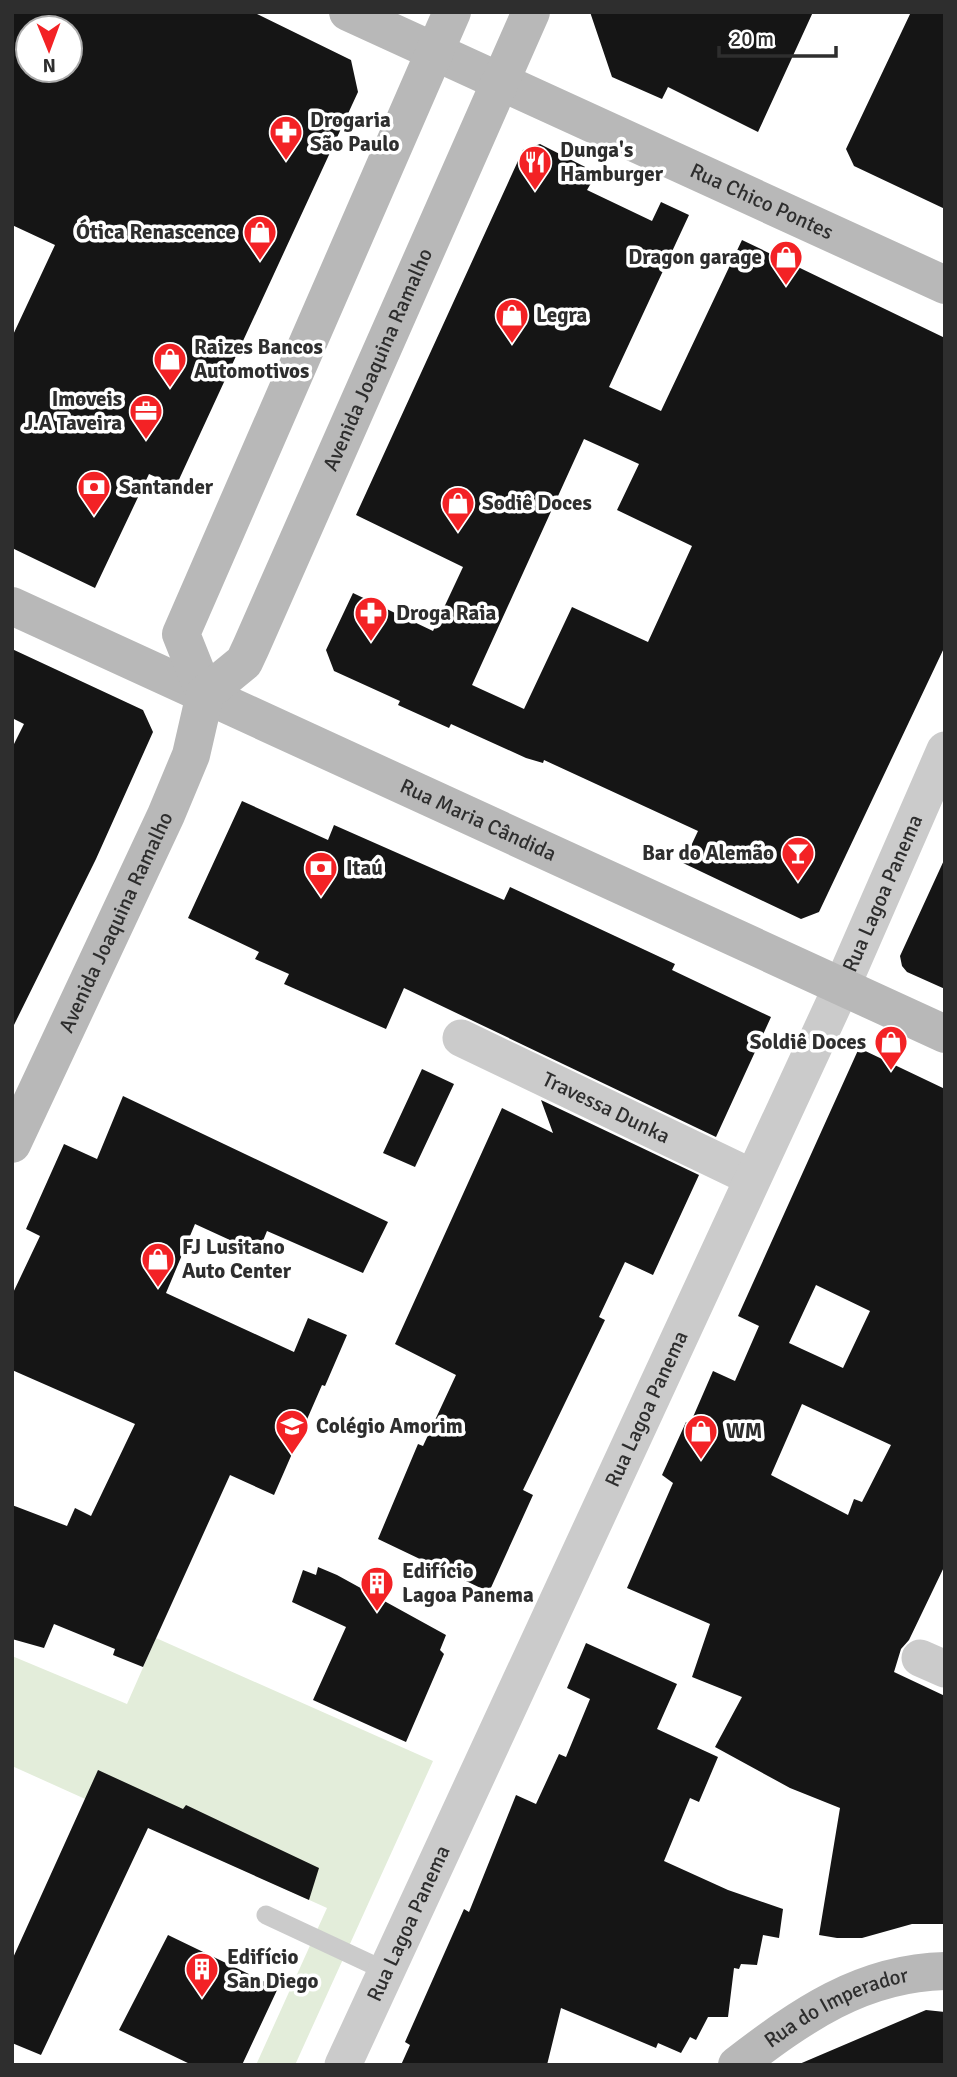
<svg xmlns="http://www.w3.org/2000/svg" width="957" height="2077" font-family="Signika,sans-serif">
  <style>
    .green { fill: #e3edda }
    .building { fill: #151515; fill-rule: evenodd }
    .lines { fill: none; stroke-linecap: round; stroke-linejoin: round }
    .lane { stroke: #cbcbcb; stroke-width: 19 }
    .street { stroke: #cbcbcb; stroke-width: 37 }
    .secondary { stroke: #b8b8b8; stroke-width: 38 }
    .labels { text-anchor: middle; stroke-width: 7; stroke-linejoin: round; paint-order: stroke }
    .poi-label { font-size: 21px; font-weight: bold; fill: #2e2e2e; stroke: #fff; text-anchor: start }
    .street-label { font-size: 21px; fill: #2e2e2e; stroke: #fff }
  </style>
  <rect width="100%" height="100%" fill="#fff"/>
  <path class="green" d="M 156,1638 L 433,1761 L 295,2065 L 256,2065 L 327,1908 L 12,1766 L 12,1656 L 127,1704 Z"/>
  <path class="building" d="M 12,12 L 253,12 L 351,60 L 358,92 L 176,486 L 149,474 L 95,588 L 12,548 L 12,337 L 55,245 L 12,225 ZM 28,28 L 70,28 L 70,70 L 28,70 Z
    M 590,12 L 813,12 L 758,132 L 668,87 L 662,99 L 612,77 Z
    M 911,12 L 945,12 L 945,209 L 854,166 L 846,149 Z
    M 540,144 L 597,173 L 587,190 L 652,221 L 661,202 L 689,215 L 609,387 L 661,411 L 742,240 L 945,338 L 945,646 L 819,912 L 801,919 L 683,863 L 698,831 L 544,760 L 543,763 L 526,758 L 451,724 L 449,728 L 398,705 L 400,701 L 334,671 L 326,650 L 353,593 L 433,631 L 463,567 L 356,515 L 523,150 ZM 584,439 L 639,464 L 617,510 L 692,546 L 648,642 L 572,607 L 524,709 L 472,685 Z
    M 12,649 L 143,710 L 153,732 L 96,859 L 12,1029 L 12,748 L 24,724 L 12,718 Z
    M 242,801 L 328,840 L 334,825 L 504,900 L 510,887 L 675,964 L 672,970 L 771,1017 L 716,1137 L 404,988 L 386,1029 L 284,984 L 289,974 L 255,959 L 259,952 L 188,918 Z
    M 945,858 L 945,989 L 907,972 L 902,966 L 900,956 Z
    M 859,1048 L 945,1089 L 945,1565 L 909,1640 L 901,1649 L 894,1672 L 945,1696 L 945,1924 L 912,1924 L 862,1938 L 837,1938 L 819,1935 L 840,1808 L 790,1788 L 715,1747 L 742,1697 L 692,1677 L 710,1624 L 627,1588 L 673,1483 L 662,1475 L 686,1422 L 690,1424 L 713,1371 L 735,1381 L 759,1326 L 738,1316 ZM 816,1285 L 870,1311 L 843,1368 L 789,1343 ZM 802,1404 L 891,1445 L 862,1502 L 854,1499 L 848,1515 L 771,1475 Z
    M 422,1069 L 454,1084 L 415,1167 L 383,1153 Z
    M 123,1096 L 388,1222 L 363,1273 L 267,1231 L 258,1253 L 195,1224 L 166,1293 L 294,1352 L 308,1318 L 347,1335 L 325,1386 L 322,1385 L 274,1495 L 230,1475 L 143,1667 L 113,1655 L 115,1649 L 54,1624 L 44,1648 L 12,1639 L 12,1505 L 67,1526 L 75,1508 L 91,1516 L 135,1424 L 12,1370 L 12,1295 L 40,1236 L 26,1229 L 64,1144 L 97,1159 Z
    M 541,1100 L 699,1175 L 653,1275 L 625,1262 L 599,1317 L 605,1320 L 523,1490 L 533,1495 L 489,1592 L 378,1539 L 418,1444 L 423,1446 L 456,1375 L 395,1344 L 502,1108 L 553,1133 Z
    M 318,1567 L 337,1575 L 446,1635 L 440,1650 L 444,1654 L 406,1742 L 313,1700 L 346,1627 L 292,1602 L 303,1570 L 316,1575 Z
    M 586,1643 L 677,1684 L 657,1729 L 718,1757 L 699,1802 L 690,1798 L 664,1861 L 728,1890 L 783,1909 L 779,1938 L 763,1935 L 757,1965 L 741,1964 L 739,1969 L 734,1968 L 728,2017 L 708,2017 L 696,2040 L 690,2037 L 681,2053 L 658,2043 L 656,2048 L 561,2008 L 547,2065 L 401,2065 L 410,2045 L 405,2042 L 464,1909 L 469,1912 L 516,1795 L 536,1804 L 559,1754 L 566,1757 L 590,1699 L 567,1688 Z
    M 98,1770 L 183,1809 L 186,1805 L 319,1868 L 309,1900 L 148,1828 L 41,2055 L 12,2043 L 12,1960 Z
    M 168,1935 L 278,1988 L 242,2065 L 192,2065 L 119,2030 Z
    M 926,2010 L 945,2012 L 945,2065 L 797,2065 Z"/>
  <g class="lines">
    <path class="lane" d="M 266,1915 L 386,1971"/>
    <g class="street">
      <path id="s1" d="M 461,1038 L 751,1177"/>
      <path d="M 920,1658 L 945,1669"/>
      <path id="s2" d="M 343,2065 L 842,986 L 945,750"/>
    </g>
    <g class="secondary">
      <path id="s3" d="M 348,12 L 945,285"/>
      <path id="s4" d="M 12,606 L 945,1034"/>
      <path d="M 205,694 L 181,634 L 452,12"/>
      <path id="s5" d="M 12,1144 L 166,815 L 191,755 L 205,694 L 244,662 L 251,647 L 531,12"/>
      <path id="s6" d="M 737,2065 C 801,2016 861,1973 945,1971"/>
    </g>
  </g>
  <defs>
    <symbol id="pharmacy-pin" viewBox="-11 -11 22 30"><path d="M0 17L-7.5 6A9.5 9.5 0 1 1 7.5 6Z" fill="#f32225" stroke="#fff"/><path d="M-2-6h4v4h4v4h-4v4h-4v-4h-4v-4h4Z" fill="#fff"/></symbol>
    <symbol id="restaurant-pin" viewBox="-11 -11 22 30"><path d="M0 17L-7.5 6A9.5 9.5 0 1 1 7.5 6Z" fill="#f32225" stroke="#fff"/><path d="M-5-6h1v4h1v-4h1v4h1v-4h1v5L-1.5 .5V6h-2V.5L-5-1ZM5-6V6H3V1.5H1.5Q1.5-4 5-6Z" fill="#fff"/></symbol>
    <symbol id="shop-pin" viewBox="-11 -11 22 30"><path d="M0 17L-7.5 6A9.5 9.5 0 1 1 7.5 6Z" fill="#f32225" stroke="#fff"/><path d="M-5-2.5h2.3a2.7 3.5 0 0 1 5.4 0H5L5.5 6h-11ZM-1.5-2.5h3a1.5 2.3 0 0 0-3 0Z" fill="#fff"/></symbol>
    <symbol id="office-pin" viewBox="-11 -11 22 30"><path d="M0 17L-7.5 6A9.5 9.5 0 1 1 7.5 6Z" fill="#f32225" stroke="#fff"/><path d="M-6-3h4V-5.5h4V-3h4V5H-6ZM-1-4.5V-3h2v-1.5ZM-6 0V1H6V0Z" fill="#fff"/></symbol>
    <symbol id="bank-pin" viewBox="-11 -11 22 30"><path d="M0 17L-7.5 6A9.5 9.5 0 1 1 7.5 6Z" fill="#f32225" stroke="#fff"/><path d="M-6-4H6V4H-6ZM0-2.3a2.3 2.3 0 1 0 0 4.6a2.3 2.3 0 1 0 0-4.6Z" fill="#fff"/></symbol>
    <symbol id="bar-pin" viewBox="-11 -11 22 30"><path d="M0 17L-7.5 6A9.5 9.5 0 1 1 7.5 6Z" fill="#f32225" stroke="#fff"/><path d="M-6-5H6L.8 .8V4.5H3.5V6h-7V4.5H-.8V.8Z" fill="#fff"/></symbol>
    <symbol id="school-pin" viewBox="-11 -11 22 30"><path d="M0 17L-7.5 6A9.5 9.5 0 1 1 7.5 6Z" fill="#f32225" stroke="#fff"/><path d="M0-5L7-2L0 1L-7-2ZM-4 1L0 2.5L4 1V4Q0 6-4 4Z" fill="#fff"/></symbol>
    <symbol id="building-pin" viewBox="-11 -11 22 30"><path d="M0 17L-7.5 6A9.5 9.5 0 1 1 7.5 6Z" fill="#f32225" stroke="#fff"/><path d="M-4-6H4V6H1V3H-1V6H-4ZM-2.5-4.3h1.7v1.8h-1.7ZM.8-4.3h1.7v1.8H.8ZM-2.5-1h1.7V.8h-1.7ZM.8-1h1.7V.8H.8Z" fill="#fff"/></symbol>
  </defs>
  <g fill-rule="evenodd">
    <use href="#pharmacy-pin" x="267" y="113" width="38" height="52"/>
    <use href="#restaurant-pin" x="516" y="143" width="38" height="52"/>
    <use href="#shop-pin" x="241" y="213" width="38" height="52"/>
    <use href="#shop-pin" x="767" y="238" width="38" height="52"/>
    <use href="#shop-pin" x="493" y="296" width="38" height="52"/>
    <use href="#shop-pin" x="151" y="340" width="38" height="52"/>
    <use href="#office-pin" x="127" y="392" width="38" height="52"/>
    <use href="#bank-pin" x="75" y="468" width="38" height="52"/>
    <use href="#shop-pin" x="439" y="484" width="38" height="52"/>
    <use href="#pharmacy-pin" x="352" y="594" width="38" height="52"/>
    <use href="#bar-pin" x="779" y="834" width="38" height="52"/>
    <use href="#bank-pin" x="302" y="849" width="38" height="52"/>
    <use href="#shop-pin" x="872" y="1023" width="38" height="52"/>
    <use href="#shop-pin" x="139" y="1240" width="38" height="52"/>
    <use href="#school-pin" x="273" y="1407" width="38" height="52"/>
    <use href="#shop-pin" x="682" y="1412" width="38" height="52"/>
    <use href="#building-pin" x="358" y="1564" width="38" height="52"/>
    <use href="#building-pin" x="183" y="1950" width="38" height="52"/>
  </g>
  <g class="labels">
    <g class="poi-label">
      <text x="310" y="127">Drogaria<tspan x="310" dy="24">São Paulo</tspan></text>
      <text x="560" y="157">Dunga's<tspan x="560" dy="24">Hamburger</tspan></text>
      <text x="236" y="239" text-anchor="end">Ótica Renascence</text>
      <text x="762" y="264" text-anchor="end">Dragon garage</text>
      <text x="536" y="322">Legra</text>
      <text x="194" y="354">Raizes Bancos<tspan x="194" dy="24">Automotivos</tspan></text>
      <text x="122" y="406" text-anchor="end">Imoveis<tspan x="122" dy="24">J.A Taveira</tspan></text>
      <text x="119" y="494">Santander</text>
      <text x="482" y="510">Sodiê Doces</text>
      <text x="396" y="620">Droga Raia</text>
      <text x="774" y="860" text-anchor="end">Bar do Alemão</text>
      <text x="346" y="875">Itaú</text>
      <text x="866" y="1049" text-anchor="end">Soldiê Doces</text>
      <text x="182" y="1254">FJ Lusitano<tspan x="182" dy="24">Auto Center</tspan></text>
      <text x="316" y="1433">Colégio Amorim</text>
      <text x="726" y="1438">WM</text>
      <text x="402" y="1578">Edifício<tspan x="402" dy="24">Lagoa Panema</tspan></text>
      <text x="227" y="1964">Edifício<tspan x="227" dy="24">San Diego</tspan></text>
    </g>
    <g class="street-label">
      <text dy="7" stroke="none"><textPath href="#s3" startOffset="455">Rua Chico Pontes</textPath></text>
      <text dy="7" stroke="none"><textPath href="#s5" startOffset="872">Avenida Joaquina Ramalho</textPath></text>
      <text dy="7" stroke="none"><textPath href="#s4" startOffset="513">Rua Maria Cândida</textPath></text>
      <text dy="7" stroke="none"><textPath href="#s2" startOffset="1290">Rua Lagoa Panema</textPath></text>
      <text dy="7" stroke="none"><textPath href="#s5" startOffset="245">Avenida Joaquina Ramalho</textPath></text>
      <text dy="7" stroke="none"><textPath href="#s1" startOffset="161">Travessa Dunka</textPath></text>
      <text dy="7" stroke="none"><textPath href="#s2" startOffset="723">Rua Lagoa Panema</textPath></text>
      <text dy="7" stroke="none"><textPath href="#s2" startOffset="156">Rua Lagoa Panema</textPath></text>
      <text dy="7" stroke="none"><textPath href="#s6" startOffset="116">Rua do Imperador</textPath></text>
    </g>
  </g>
  <rect width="957" height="2077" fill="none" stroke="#2e2e2e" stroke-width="28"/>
  <g transform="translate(49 49) rotate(179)"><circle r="33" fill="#ffffff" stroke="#ababab" stroke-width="2"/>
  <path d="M0-5L12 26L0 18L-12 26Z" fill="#f32225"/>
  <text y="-10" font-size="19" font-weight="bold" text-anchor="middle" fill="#2e2e2e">N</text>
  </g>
  <path d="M719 46v10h117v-10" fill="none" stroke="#2e2e2e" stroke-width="3.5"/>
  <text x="730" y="46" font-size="21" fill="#2e2e2e" stroke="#ffffff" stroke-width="5" paint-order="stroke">20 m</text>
</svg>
